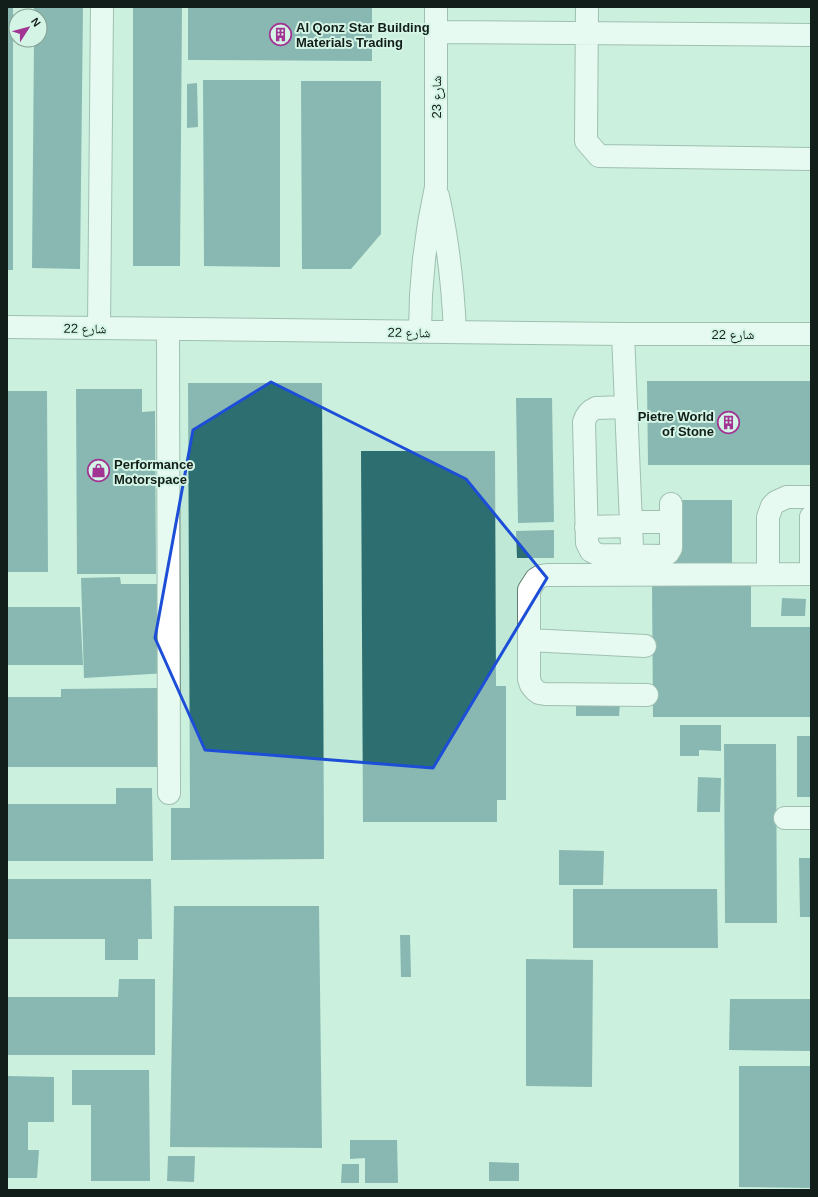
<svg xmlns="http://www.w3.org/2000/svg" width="818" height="1197" font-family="Arial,'Noto Naskh Arabic',sans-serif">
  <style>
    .built { fill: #c0e8d6; fill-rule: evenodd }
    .building { fill: #2d6e71 }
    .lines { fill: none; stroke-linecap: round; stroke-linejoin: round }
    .minor-casing { stroke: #617f72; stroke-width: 24 }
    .minor { stroke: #fff; stroke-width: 22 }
    .marked { fill: none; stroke: #1d4ed8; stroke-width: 3; stroke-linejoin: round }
    .labels { text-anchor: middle; stroke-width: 4; stroke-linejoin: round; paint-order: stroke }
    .poi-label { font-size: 13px; font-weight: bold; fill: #121e19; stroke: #d4f5e6; text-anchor: start }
    .street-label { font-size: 13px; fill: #121e19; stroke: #d4f5e6 }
  </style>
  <rect width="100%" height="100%" fill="#d4f5e6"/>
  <path class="built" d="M 7,7 L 811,7 L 811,1190 L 7,1190 ZM 16,16 L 40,16 L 40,40 L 16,40 Z"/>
  <path class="building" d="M 7,7 L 13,7 L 13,270 L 7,270 Z
    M 34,7 L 83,7 L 80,269 L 32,268 L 34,40 L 40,40 L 40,16 L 34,16 Z
    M 133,7 L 182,7 L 180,266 L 133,266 Z
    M 188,7 L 372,7 L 372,61 L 188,60 Z
    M 203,80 L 280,80 L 280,267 L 204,266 Z
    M 301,81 L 381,81 L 381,234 L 351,269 L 302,269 Z
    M 197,83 L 198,127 L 187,128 L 187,84 Z
    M 647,381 L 811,381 L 811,465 L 648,465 Z
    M 188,383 L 322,383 L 324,859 L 171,860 L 171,808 L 190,808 Z
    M 76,389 L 142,389 L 142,412 L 155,411 L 156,574 L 77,574 Z
    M 7,391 L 47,391 L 48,572 L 7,572 Z
    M 516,398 L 552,398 L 554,522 L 518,523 Z
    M 361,451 L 495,451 L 496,686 L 506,686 L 506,800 L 497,800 L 497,822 L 363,822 Z
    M 671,500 L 732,500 L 732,564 L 671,564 Z
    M 554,530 L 554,558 L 517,558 L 516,531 Z
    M 120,577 L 121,584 L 166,584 L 167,673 L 84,678 L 81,578 Z
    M 652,582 L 751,582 L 751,627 L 811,627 L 811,717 L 653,717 Z
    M 782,598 L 806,599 L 805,616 L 781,616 Z
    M 7,607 L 80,607 L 83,665 L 7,665 Z
    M 158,688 L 158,767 L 7,767 L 7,697 L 61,697 L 61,689 Z
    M 576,702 L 620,703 L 619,716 L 576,716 Z
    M 680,725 L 721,725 L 721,751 L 699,750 L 699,756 L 680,756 Z
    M 797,736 L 811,736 L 811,797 L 797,797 Z
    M 724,744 L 776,744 L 777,923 L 725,923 Z
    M 698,777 L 721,778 L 720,812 L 697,812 Z
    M 116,788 L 152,788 L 153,861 L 7,861 L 7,804 L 116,804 Z
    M 559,850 L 604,851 L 603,885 L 559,885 Z
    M 799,858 L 811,858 L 811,917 L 800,917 Z
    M 7,879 L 151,879 L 152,939 L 138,939 L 138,960 L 105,960 L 105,939 L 7,939 Z
    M 573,889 L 717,889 L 718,948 L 573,948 Z
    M 174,906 L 319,906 L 322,1148 L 170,1147 Z
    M 400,935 L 410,935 L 411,977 L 401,977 Z
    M 526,959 L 593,960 L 592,1087 L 526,1086 Z
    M 119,979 L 155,979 L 155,1055 L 7,1055 L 7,997 L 118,997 Z
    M 730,999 L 811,999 L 811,1051 L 729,1050 Z
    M 739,1066 L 811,1066 L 811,1188 L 739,1187 Z
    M 72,1070 L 149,1070 L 150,1181 L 91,1181 L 91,1105 L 72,1105 Z
    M 7,1076 L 54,1077 L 54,1122 L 28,1122 L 28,1150 L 39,1150 L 37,1178 L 7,1178 Z
    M 350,1140 L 397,1140 L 398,1183 L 365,1183 L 365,1158 L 350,1159 Z
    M 168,1156 L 195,1156 L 194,1182 L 167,1181 Z
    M 489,1162 L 519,1163 L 519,1181 L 489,1181 Z
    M 342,1164 L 359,1164 L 359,1183 L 341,1183 Z"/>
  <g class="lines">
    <defs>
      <path id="minor" d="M 587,7 L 586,141 L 599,156 L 811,159
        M 436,32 L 811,35
        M 438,196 C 448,241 453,286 455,332
        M 7,327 L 623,334 L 811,334
        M 99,328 L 102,7
        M 168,329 L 169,793
        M 420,332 L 421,295 L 424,259 L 429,223 L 436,187 L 436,7
        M 623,334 L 633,571
        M 626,407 L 596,408 C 589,411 586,415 584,422 L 587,543 L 591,551 L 599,555 L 664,556 L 668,553 L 671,548 L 671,504
        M 631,522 L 670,522
        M 586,527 L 631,526
        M 768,574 L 768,517 L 772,506 L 776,502 L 787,497 L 811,497
        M 811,574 L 811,517
        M 529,640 L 645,646
        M 647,695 L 545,694 L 539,693 L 535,690 L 531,685 L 529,679 L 529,590 L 536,579 L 541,576 L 547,575 L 811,574
        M 785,818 L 811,818"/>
    </defs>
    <use href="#minor" class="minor-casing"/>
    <use href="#minor" class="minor"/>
  </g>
  <path d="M0 0H818V1197H0ZM 271,382 L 466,479 L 547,578 L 433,768 L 205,750 L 155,638 L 193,430 Z" fill="#d4f5e6" fill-opacity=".55" fill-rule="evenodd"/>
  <path class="marked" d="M 271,382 L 466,479 L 547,578 L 433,768 L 205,750 L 155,638 L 193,430 Z"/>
  <defs>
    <symbol id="building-ring" viewBox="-11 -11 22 22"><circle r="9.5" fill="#d4f5e6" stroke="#a23593" stroke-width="1.5"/><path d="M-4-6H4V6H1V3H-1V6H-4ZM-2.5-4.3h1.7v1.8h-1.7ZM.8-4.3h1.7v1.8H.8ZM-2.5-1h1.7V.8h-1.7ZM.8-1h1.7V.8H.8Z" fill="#a23593"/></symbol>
    <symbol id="shop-ring" viewBox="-11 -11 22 22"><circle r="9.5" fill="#d4f5e6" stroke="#a23593" stroke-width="1.5"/><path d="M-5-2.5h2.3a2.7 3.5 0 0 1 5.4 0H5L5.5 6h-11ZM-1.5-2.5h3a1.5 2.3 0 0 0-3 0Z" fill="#a23593"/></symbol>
  </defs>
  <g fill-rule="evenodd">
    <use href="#building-ring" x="268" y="22" width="25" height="25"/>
    <use href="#building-ring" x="716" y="410" width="25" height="25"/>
    <use href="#shop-ring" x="86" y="458" width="25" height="25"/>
  </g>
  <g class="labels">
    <g class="poi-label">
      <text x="296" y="32">Al Qonz Star Building<tspan x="296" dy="15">Materials Trading</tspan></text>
      <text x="714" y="421" text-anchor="end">Pietre World<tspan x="714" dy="15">of Stone</tspan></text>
      <text x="114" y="469">Performance<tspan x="114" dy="15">Motorspace</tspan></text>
    </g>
    <g class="street-label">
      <text transform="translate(436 97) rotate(-90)" y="5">شارع 23</text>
      <text transform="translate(85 328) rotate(1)" y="5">شارع 22</text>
      <text transform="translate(409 332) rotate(1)" y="5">شارع 22</text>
      <text x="733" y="339">شارع 22</text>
    </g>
  </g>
  <rect width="818" height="1197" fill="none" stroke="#121e19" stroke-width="16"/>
  <g transform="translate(28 28) rotate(54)"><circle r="19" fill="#d4f5e6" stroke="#869f94"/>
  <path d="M0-3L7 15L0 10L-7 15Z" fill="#a23593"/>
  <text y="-6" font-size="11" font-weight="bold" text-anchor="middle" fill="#121e19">N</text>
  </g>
</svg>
